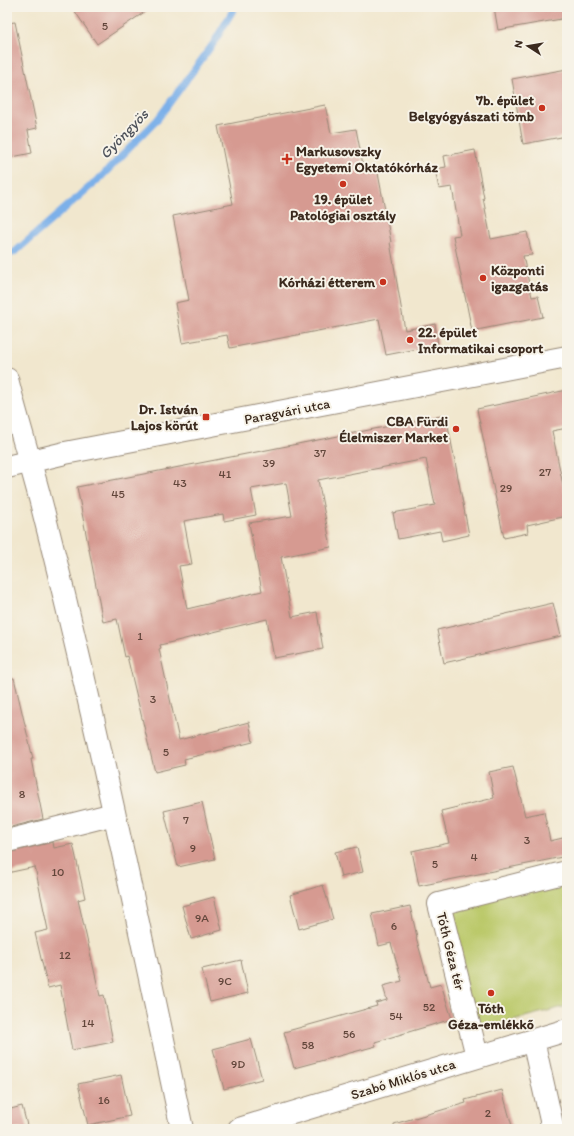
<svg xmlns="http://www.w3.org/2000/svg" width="574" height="1136" font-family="Itim,sans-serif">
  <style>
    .green { fill: #bbc96b; stroke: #7b7a44 }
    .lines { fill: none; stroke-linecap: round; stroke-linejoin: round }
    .stream { stroke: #7cb0e9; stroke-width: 7 }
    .building { fill: #d69a91; fill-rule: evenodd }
    .minor-casing { stroke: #968876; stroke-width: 24 }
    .tertiary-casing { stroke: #968876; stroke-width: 24 }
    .minor { stroke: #fff; stroke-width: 22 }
    .tertiary { stroke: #fff; stroke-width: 22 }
    .poi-dot { fill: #c8321e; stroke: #f7f3e8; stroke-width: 1.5 }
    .labels { text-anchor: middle; stroke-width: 4; stroke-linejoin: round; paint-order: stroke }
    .number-label { font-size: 12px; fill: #62463b }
    .poi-label { font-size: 14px; font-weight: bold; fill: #3b2a1e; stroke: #f7f3e8; text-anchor: end }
    .street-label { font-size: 14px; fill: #3b2a1e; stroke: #f7f3e8 }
    .water-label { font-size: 15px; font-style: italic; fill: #4e525b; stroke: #f7f3e8 }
  </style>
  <rect width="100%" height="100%" fill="#f7f3e8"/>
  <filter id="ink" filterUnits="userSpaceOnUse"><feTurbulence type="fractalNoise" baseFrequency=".025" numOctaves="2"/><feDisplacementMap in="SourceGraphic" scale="8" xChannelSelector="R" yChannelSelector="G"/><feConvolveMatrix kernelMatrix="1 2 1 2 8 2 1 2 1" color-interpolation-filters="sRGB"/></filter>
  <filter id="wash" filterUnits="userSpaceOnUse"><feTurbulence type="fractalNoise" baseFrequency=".012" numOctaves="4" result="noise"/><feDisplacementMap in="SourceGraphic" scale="16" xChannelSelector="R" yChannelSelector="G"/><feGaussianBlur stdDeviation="0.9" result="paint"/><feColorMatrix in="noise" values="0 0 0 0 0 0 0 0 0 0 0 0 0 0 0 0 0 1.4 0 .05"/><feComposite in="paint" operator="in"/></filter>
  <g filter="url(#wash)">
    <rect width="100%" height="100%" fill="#f1e7ce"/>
    <path class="green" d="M 564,875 L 567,885 L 567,1006 L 474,1030 L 442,907 Z"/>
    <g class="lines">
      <path class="stream" d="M 7,256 L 16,251 L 101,177 L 157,120 L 213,44 L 235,7"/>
    </g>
    <g id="blocks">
      <path class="building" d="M 72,7 L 152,7 L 97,44 Z
        M 494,7 L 567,7 L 567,18 L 498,30 Z
        M 15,22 L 37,128 L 28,130 L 32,153 L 7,158 L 7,23 Z
        M 567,69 L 567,136 L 523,144 L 512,79 Z
        M 325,105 L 331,133 L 356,129 L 364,170 L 377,168 L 391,242 L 390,242 L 405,330 L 435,324 L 438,345 L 386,355 L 379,319 L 230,348 L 227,335 L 182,343 L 175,303 L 189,300 L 173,216 L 233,204 L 218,126 Z
        M 475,150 L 484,198 L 483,198 L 491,239 L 527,232 L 532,255 L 523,256 L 532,297 L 538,296 L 543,317 L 472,331 L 453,236 L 460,235 L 452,187 L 439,189 L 435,169 L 446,167 L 444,156 Z
        M 567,390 L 567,428 L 552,431 L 567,505 L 567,516 L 527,525 L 528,533 L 504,538 L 477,409 Z
        M 446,415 L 469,535 L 442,541 L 440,531 L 398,539 L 393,513 L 435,505 L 426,459 L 318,480 L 331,547 L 281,557 L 292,617 L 317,612 L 323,649 L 274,658 L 267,619 L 160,645 L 161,648 L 159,649 L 179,740 L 249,722 L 253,742 L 184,759 L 185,765 L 155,772 L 127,656 L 125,657 L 117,619 L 103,622 L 77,487 ZM 286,483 L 292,516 L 249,523 L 262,591 L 187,609 L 179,566 L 192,564 L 184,521 L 223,514 L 224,521 L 256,515 L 251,489 Z
        M 553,603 L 561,636 L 444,663 L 437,630 Z
        M 14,678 L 33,759 L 31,759 L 43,819 L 7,828 L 7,679 Z
        M 513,767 L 525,816 L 544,812 L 550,841 L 567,837 L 567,856 L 419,886 L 412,851 L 449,843 L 441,811 L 494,798 L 489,772 Z
        M 202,802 L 215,859 L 178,867 L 164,811 Z
        M 53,842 L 54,848 L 73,844 L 85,898 L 78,900 L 100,996 L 104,995 L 113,1042 L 72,1050 L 60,985 L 48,988 L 35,933 L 48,930 L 35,867 L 7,873 L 7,853 Z
        M 357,847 L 363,872 L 341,877 L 335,852 Z
        M 323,885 L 333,919 L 299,929 L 290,895 Z
        M 214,897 L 222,930 L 191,939 L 182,906 Z
        M 410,906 L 417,937 L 416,937 L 430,987 L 441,984 L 452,1019 L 375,1042 L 376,1046 L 294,1068 L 284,1032 L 377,1006 L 376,1003 L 387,1000 L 383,986 L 402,981 L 391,943 L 379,946 L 372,914 Z
        M 241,960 L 248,993 L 210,1002 L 202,969 Z
        M 251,1039 L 262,1079 L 224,1089 L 213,1049 Z
        M 121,1075 L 130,1116 L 88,1125 L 78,1084 Z
        M 502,1090 L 512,1126 L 501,1129 L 394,1129 L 394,1124 L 466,1103 L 465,1100 Z
        M 22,1106 L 28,1129 L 7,1129 L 7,1110 Z"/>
    </g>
  </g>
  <g filter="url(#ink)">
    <use href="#blocks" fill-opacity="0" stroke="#968876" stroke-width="1"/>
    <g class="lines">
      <defs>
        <path id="minor" d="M 7,841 L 114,814
          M 533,1040 L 553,1129
          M 477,1056 L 439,904 L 567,872
          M 239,1129 L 567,1030"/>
        <path id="tertiary" d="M 7,379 C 18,423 32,466 43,510 C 95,715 138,922 182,1129
          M 7,467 L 65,453 L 567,357"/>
      </defs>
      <use href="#minor" class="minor-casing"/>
      <use href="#tertiary" class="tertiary-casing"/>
      <use href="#minor" class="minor"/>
      <use href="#tertiary" class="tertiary"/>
    </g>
  </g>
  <g class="poi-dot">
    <circle cx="542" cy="108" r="4"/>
    <path d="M285 153h4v4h4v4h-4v4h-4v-4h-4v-4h4z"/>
    <circle cx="343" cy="184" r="4"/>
    <circle cx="483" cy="278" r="4"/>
    <circle cx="383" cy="282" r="4"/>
    <circle cx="410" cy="340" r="4"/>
    <rect x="202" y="413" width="8" height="8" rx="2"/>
    <circle cx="456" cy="429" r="4"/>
    <circle cx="491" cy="993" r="4"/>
  </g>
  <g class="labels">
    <g class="number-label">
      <text x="105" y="30">5</text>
      <text x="320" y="457">37</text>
      <text x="269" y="467">39</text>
      <text x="545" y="476">27</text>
      <text x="225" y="478">41</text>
      <text x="180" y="487">43</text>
      <text x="506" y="492">29</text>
      <text x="118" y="498">45</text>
      <text x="140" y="640">1</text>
      <text x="153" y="703">3</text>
      <text x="166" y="756">5</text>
      <text x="22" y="798">8</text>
      <text x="186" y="824">7</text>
      <text x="527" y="844">3</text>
      <text x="193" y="852">9</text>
      <text x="474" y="861">4</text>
      <text x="435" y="868">5</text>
      <text x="58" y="876">10</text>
      <text x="202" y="922">9A</text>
      <text x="394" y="930">6</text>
      <text x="65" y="959">12</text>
      <text x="225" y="985">9C</text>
      <text x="429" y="1011">52</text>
      <text x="396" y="1020">54</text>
      <text x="88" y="1027">14</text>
      <text x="349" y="1038">56</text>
      <text x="308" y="1049">58</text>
      <text x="238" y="1068">9D</text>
      <text x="104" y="1104">16</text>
      <text x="488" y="1117">2</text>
    </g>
    <g class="poi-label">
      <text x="534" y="105">7b. épület<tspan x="534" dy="16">Belgyógyászati tömb</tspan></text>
      <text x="296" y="156" text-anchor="start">Markusovszky<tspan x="296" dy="16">Egyetemi Oktatókórház</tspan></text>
      <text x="343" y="204" text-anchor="middle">19. épület<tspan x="343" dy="16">Patológiai osztály</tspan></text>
      <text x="491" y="275" text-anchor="start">Központi<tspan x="491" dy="16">igazgatás</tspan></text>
      <text x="375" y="287">Kórházi étterem</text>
      <text x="418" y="337" text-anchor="start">22. épület<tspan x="418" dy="16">Informatikai csoport</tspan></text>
      <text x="198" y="414">Dr. István<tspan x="198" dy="16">Lajos körút</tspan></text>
      <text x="448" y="426">CBA Fürdi<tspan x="448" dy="16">Élelmiszer Market</tspan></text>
      <text x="491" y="1013" text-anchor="middle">Tóth<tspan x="491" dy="16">Géza-emlékkő</tspan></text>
    </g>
    <g class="street-label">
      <text transform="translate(287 411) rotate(-11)" y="5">Paragvári utca</text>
      <text transform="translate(451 951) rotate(76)" y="5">Tóth Géza tér</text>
      <text transform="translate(403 1079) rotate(-17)" y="5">Szabó Miklós utca</text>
    </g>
    <g class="water-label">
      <text transform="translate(124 134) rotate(-46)" y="5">Gyöngyös</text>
    </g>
  </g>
  <rect width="574" height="1136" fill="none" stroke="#f7f3e8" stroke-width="24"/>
  <g transform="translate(528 46) rotate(282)" stroke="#f7f3e8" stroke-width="3" paint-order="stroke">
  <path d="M0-3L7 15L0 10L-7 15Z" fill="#3b2a1e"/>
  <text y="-6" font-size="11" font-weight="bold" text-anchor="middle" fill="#3b2a1e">N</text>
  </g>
</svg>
